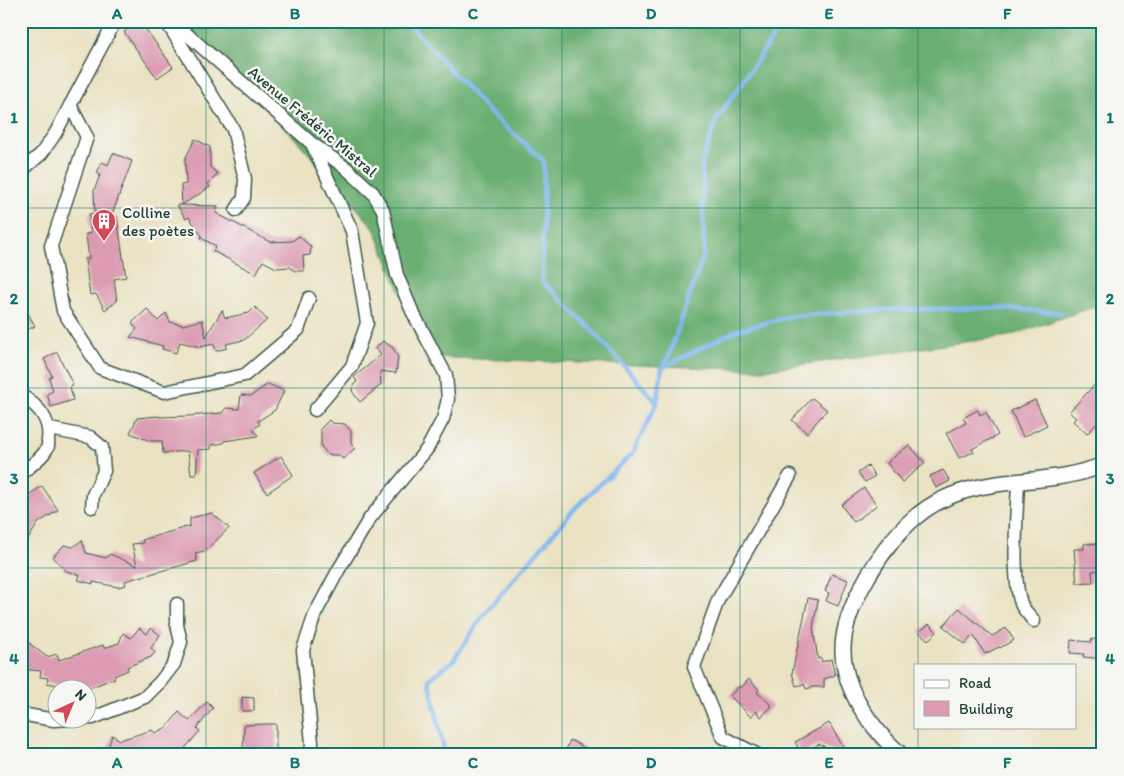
<svg xmlns="http://www.w3.org/2000/svg" width="1124" height="776" font-family="Itim,sans-serif">
  <style>
    .forest { fill: #6aae72; stroke: #447653 }
    .lines { fill: none; stroke-linecap: round; stroke-linejoin: round }
    .stream { stroke: #7fb7ef; stroke-width: 4.5 }
    .building { fill: #dc9bb2 }
    .minor-casing { stroke: #3d5649; stroke-width: 15 }
    .tertiary-casing { stroke: #3d5649; stroke-width: 18 }
    .minor { stroke: #fff; stroke-width: 12 }
    .tertiary { stroke: #fff; stroke-width: 15 }
    .grid { fill: none; stroke: #0f766e; stroke-width: 1; stroke-opacity: 0.55 }
    .labels { text-anchor: middle; stroke-width: 5; stroke-linejoin: round; paint-order: stroke }
    .street-label { font-size: 16px; fill: #1f3d34; stroke: #f6f6f2 }
    .poi-label { font-size: 16px; fill: #1f3d34; stroke: #f6f6f2; text-anchor: start }
    .neatline { fill: none; stroke: #0f766e; stroke-width: 2 }
    .grid-label { font-size: 16px; text-anchor: middle; font-weight: bold; fill: #0f766e }
  </style>
  <rect width="100%" height="100%" fill="#f6f6f2"/>
  <filter id="ink" filterUnits="userSpaceOnUse"><feTurbulence type="fractalNoise" baseFrequency=".02" numOctaves="2"/><feDisplacementMap in="SourceGraphic" scale="10" xChannelSelector="R" yChannelSelector="G"/><feConvolveMatrix kernelMatrix="1 2 1 2 8 2 1 2 1" color-interpolation-filters="sRGB"/></filter>
  <filter id="wash" filterUnits="userSpaceOnUse"><feTurbulence type="fractalNoise" baseFrequency=".0096" numOctaves="4" result="noise"/><feDisplacementMap in="SourceGraphic" scale="20" xChannelSelector="R" yChannelSelector="G"/><feGaussianBlur stdDeviation="1.12" result="paint"/><feColorMatrix in="noise" values="0 0 0 0 0 0 0 0 0 0 0 0 0 0 0 0 0 1.4 0 .05"/><feComposite in="paint" operator="in"/></filter>
  <g filter="url(#wash)">
    <rect width="100%" height="100%" fill="#eae2c3"/>
    <path class="forest" d="M 182,21 L 1103,21 L 1103,304 L 1009,336 L 763,370 L 427,357 L 374,228 L 300,144 Z"/>
    <g class="lines">
      <path class="stream" d="M 406,21 L 488,111 L 544,161 L 542,281 L 592,330 L 657,403
        M 664,367 L 735,331 L 792,316 L 883,310 L 997,308 L 1061,313
        M 445,755 L 429,679 L 453,661 L 484,614 L 576,507 L 632,454 L 657,403 L 662,368 L 667,361 L 704,254 L 702,162 L 716,121 L 784,21"/>
    </g>
    <g id="blocks">
      <path class="building" d="M 140,21 L 173,67 L 157,78 L 124,32 Z
        M 195,139 L 210,147 L 210,167 L 218,174 L 208,184 L 210,187 L 182,205 L 218,206 L 216,213 L 270,242 L 292,241 L 299,236 L 311,247 L 310,255 L 303,256 L 304,271 L 295,271 L 290,267 L 276,268 L 263,261 L 256,274 L 213,251 L 216,246 L 201,238 L 202,236 L 189,217 L 186,219 L 177,205 L 182,205 L 181,185 L 186,184 L 185,159 Z
        M 113,153 L 132,161 L 111,217 L 117,217 L 126,277 L 114,279 L 117,301 L 105,310 L 96,294 L 90,295 L 85,259 L 89,259 L 86,234 L 91,233 L 89,214 L 95,213 L 94,191 L 100,175 L 97,173 L 102,162 L 108,165 Z
        M 21,301 L 35,326 L 21,333 Z
        M 255,307 L 267,320 L 244,340 L 226,344 L 227,348 L 216,351 L 214,344 L 200,347 L 180,342 L 176,353 L 162,349 L 163,346 L 130,337 L 137,329 L 132,323 L 147,309 L 158,321 L 166,313 L 170,322 L 183,325 L 202,320 L 206,337 L 222,310 L 225,318 L 249,313 Z
        M 383,341 L 393,348 L 398,357 L 396,373 L 380,371 L 381,385 L 360,402 L 352,391 L 353,385 L 357,382 L 354,377 L 381,355 L 375,348 Z
        M 57,352 L 73,385 L 70,386 L 73,400 L 51,407 L 47,394 L 53,391 L 49,378 L 52,376 L 44,359 Z
        M 1103,376 L 1103,417 L 1087,434 L 1073,421 L 1076,418 L 1069,412 Z
        M 268,384 L 284,391 L 275,410 L 258,421 L 260,424 L 253,429 L 258,436 L 224,441 L 224,443 L 211,445 L 211,449 L 198,450 L 196,475 L 191,475 L 188,451 L 163,453 L 162,441 L 150,441 L 130,433 L 137,418 L 159,416 L 159,417 L 188,416 L 222,413 L 226,408 L 239,409 L 241,395 L 251,396 Z
        M 812,398 L 827,410 L 807,433 L 792,420 Z
        M 1035,400 L 1047,425 L 1023,437 L 1011,411 Z
        M 978,410 L 980,415 L 986,412 L 998,435 L 972,449 L 974,452 L 959,458 L 946,433 L 966,423 L 963,418 Z
        M 329,420 L 332,423 L 345,424 L 351,431 L 351,444 L 355,448 L 343,459 L 339,455 L 328,455 L 321,446 L 321,432 L 319,430 Z
        M 909,445 L 925,463 L 902,482 L 887,463 Z
        M 281,456 L 293,475 L 267,493 L 254,473 Z
        M 868,466 L 875,476 L 865,482 L 858,473 Z
        M 943,470 L 950,481 L 936,488 L 930,476 Z
        M 42,486 L 58,510 L 38,523 L 21,551 L 21,500 Z
        M 864,488 L 877,505 L 854,522 L 841,505 Z
        M 212,513 L 229,528 L 205,551 L 195,553 L 197,561 L 125,581 L 126,585 L 118,587 L 93,582 L 93,584 L 78,580 L 80,575 L 66,571 L 53,557 L 64,545 L 73,547 L 82,540 L 86,553 L 106,558 L 110,554 L 137,566 L 132,544 L 143,543 L 142,540 L 190,526 L 190,518 Z
        M 1103,543 L 1103,563 L 1099,564 L 1099,570 L 1092,571 L 1093,582 L 1077,583 L 1074,549 L 1084,549 L 1084,544 Z
        M 832,574 L 848,580 L 838,606 L 826,601 L 829,593 L 825,591 Z
        M 808,598 L 818,600 L 813,628 L 818,659 L 821,658 L 822,662 L 831,659 L 835,675 L 824,679 L 824,687 L 813,687 L 806,689 L 804,684 L 796,686 L 792,673 Z
        M 959,608 L 992,636 L 1006,628 L 1014,640 L 1000,648 L 999,647 L 985,654 L 973,635 L 965,644 L 943,626 Z
        M 929,624 L 937,632 L 928,640 L 919,632 Z
        M 139,628 L 147,634 L 151,628 L 160,635 L 151,648 L 155,652 L 151,657 L 127,667 L 128,670 L 114,676 L 115,678 L 89,688 L 68,688 L 67,687 L 47,683 L 48,678 L 40,677 L 41,671 L 21,669 L 21,637 L 47,657 L 57,654 L 59,660 L 103,645 L 104,648 L 119,643 L 123,633 L 131,638 Z
        M 1092,639 L 1103,640 L 1103,659 L 1083,657 L 1084,654 L 1070,653 L 1071,640 L 1091,642 Z
        M 749,679 L 759,690 L 757,692 L 772,706 L 761,717 L 756,711 L 751,717 L 730,696 L 739,686 L 741,688 Z
        M 242,697 L 254,698 L 254,711 L 242,711 Z
        M 207,702 L 213,708 L 197,728 L 200,731 L 179,755 L 106,755 L 112,735 L 120,740 L 152,730 L 155,733 L 167,727 L 179,712 L 189,721 Z
        M 829,723 L 844,748 L 840,755 L 819,744 L 802,754 L 795,742 Z
        M 266,724 L 276,724 L 276,750 L 266,749 L 266,755 L 243,755 L 244,725 Z
        M 570,740 L 598,755 L 564,755 Z"/>
    </g>
  </g>
  <g filter="url(#ink)">
    <use href="#blocks" fill-opacity="0" stroke="#3d5649" stroke-width="1"/>
    <g class="lines">
      <defs>
        <path id="minor" d="M 166,21 L 233,129 L 245,179 L 244,198 L 236,210
          M 172,21 L 310,142 L 346,168 L 373,193 L 383,210 L 397,275 L 412,311 L 446,375 L 448,399 L 443,419 L 427,449 L 370,518 L 339,569 L 315,614 L 303,650 L 312,743 L 311,755
          M 70,105 L 87,137 L 51,246 L 63,311 L 100,368 L 164,392 L 245,375 L 298,330 L 309,298
          M 312,144 L 352,231 L 367,323 L 352,366 L 315,410
          M 21,171 L 41,154 L 55,134 L 115,21
          M 21,395 C 38,406 51,419 48,440 C 48,443 49,446 47,448 C 44,456 28,468 21,473
          M 50,429 L 90,437 L 102,447 L 104,471 L 93,495 L 92,507
          M 1018,482 C 1017,511 1011,581 1022,606 C 1025,611 1030,616 1034,621
          M 21,714 L 54,720 L 93,718 L 145,697 L 160,682 L 174,664 L 181,642 L 177,625 L 177,604
          M 758,755 L 723,737 L 694,667 L 718,600 L 790,476"/>
        <path id="tertiary" d="M 901,755 C 872,729 844,692 843,651 C 842,608 885,541 918,515 C 930,505 944,498 958,493 C 1004,477 1057,484 1103,465"/>
      </defs>
      <use href="#minor" class="minor-casing"/>
      <use href="#tertiary" class="tertiary-casing"/>
      <use href="#minor" class="minor"/>
      <use href="#tertiary" class="tertiary"/>
    </g>
  </g>
  <path class="grid" d="M 206,21 L 206,755M 384,21 L 384,755M 562,21 L 562,755M 740,21 L 740,755M 918,21 L 918,665M 21,208 L 1103,208M 21,388 L 1103,388M 21,568 L 1103,568M 918,727 L 918,755"/>
  <defs>
    <symbol id="building-pin" viewBox="-11 -11 22 30"><path d="M0 17L-7.5 6A9.5 9.5 0 1 1 7.5 6Z" fill="#d1495b" stroke="#f6f6f2"/><path d="M-4-6H4V6H1V3H-1V6H-4ZM-2.5-4.3h1.7v1.8h-1.7ZM.8-4.3h1.7v1.8H.8ZM-2.5-1h1.7V.8h-1.7ZM.8-1h1.7V.8H.8Z" fill="#fff"/></symbol>
  </defs>
  <g fill-rule="evenodd">
    <use href="#building-pin" x="90" y="207" width="28" height="38"/>
  </g>
  <g class="labels">
    <g class="street-label">
      <text transform="translate(313 121) rotate(40)" y="6">Avenue Frédéric Mistral</text>
    </g>
    <g class="poi-label">
      <text x="122" y="218">Colline<tspan x="122" dy="18">des poètes</tspan></text>
    </g>
  </g>
  <rect width="1124" height="776" fill="none" stroke="#f6f6f2" stroke-width="55"/>
  <rect x="914" y="664" width="162" height="65" fill="#f6f6f2" stroke="#a0aca6"/>
  <rect x="924" y="680" width="25" height="8" fill="#ffffff" stroke="#a0aca6"/>
  <text x="959" y="688" font-size="15" fill="#1f3d34">Road</text>
  <rect x="924" y="701" width="25" height="15" fill="#dc9bb2" stroke="#a0aca6"/>
  <text x="959" y="714" font-size="15" fill="#1f3d34">Building</text>
  <g transform="translate(72 704) rotate(44)"><circle r="24" fill="#f6f6f2" stroke="#a0aca6"/>
  <path d="M0-4L9 19L0 12L-9 19Z" fill="#d1495b"/>
  <text y="-8" font-size="14" font-weight="bold" text-anchor="middle" fill="#1f3d34">N</text>
  </g>
  <rect x="28" y="28" width="1068" height="720" class="neatline"/>
  <g class="grid-label">
    <text x="117" y="19">A</text>
    <text x="295" y="19">B</text>
    <text x="473" y="19">C</text>
    <text x="651" y="19">D</text>
    <text x="829" y="19">E</text>
    <text x="1007" y="19">F</text>
    <text x="14" y="123">1</text>
    <text x="1110" y="123">1</text>
    <text x="14" y="304">2</text>
    <text x="1110" y="304">2</text>
    <text x="14" y="484">3</text>
    <text x="1110" y="484">3</text>
    <text x="14" y="664">4</text>
    <text x="1110" y="664">4</text>
    <text x="117" y="768">A</text>
    <text x="295" y="768">B</text>
    <text x="473" y="768">C</text>
    <text x="651" y="768">D</text>
    <text x="829" y="768">E</text>
    <text x="1007" y="768">F</text>
  </g>
</svg>
